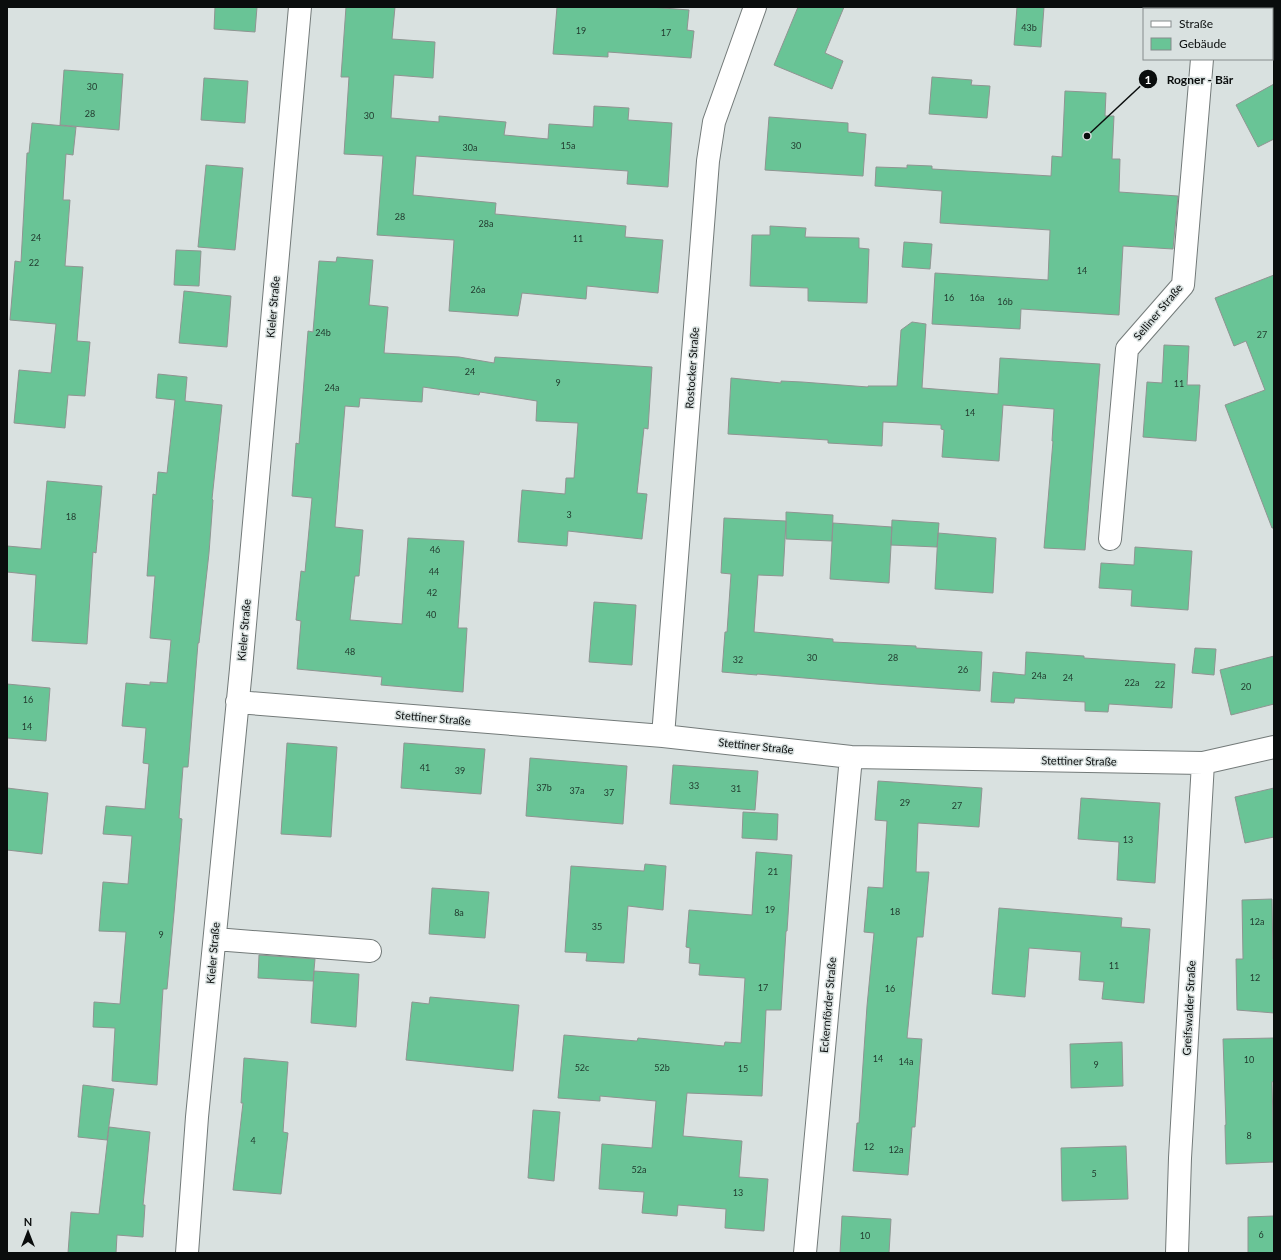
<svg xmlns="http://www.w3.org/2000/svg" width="1281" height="1260" font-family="Lato,sans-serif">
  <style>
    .building { fill: #69c496; stroke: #8f9592 }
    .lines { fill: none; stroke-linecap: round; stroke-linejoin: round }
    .minor-casing { stroke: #737a79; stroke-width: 24 }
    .minor { stroke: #fff; stroke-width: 22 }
    .labels { text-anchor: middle; stroke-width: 3; stroke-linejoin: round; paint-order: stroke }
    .number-label { font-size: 9px; fill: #223b2f }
    .street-label { font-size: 11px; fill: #0a0d0d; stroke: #d9e1e0 }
    .leader { fill: none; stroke: #0a0d0d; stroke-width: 1.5 }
    .callout-dot { fill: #0a0d0d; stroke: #d9e1e0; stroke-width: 1.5 }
    .mark-label { font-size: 12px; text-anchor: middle; font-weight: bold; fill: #fff }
    .callout-label { font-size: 12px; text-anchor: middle; font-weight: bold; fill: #0a0d0d; stroke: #d9e1e0; stroke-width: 3; stroke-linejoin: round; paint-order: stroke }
  </style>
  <rect width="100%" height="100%" fill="#d9e1e0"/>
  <path class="building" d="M 215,7 L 257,7 L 255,32 L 214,29 Z
    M 346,7 L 395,7 L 392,39 L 435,42 L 433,78 L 394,75 L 391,118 L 439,122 L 439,116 L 506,122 L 504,135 L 548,139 L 549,124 L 593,127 L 594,106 L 629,108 L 628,120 L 672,123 L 668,187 L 627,184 L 628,171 L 416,156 L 413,195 L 496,203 L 495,214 L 626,226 L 625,237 L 663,240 L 658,293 L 587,286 L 586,299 L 522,293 L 518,316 L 449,311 L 454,240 L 377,235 L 383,156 L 344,154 L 349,77 L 341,77 Z
    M 557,7 L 650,7 L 689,10 L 687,30 L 694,31 L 691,58 L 608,52 L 608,57 L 553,54 Z
    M 798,7 L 844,7 L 825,53 L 843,61 L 832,89 L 774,65 Z
    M 1017,7 L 1044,7 L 1041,47 L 1014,45 Z
    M 64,70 L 123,74 L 119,130 L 60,125 Z
    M 932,77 L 972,80 L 971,85 L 990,86 L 987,118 L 929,114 Z
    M 204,78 L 248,81 L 245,123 L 201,120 Z
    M 1274,84 L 1274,139 L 1258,147 L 1236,105 Z
    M 1065,91 L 1106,93 L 1105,116 L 1114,116 L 1112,159 L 1120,159 L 1119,192 L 1178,196 L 1173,249 L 1123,246 L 1119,315 L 1021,309 L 1020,329 L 932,324 L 935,273 L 1048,280 L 1050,230 L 940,223 L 942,191 L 875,186 L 876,167 L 907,168 L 907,165 L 932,166 L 932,169 L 1051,176 L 1052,156 L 1062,157 Z
    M 769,117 L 848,123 L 848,132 L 866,134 L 863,176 L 765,170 Z
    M 32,123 L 76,127 L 73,155 L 66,154 L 63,200 L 70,200 L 65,266 L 83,267 L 77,341 L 90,342 L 85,396 L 68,395 L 65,428 L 14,423 L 19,370 L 51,373 L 56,324 L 10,320 L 15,261 L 21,262 L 27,153 L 29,153 Z
    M 206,165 L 243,168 L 235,250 L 198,247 Z
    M 770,226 L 806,228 L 805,237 L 859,238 L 859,248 L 869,249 L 867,303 L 808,301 L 808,288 L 750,286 L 752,235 L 770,235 Z
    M 904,242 L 932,244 L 930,269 L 902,267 Z
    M 176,250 L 201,251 L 199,286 L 174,285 Z
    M 337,257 L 373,260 L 369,305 L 388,307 L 384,353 L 459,357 L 494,363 L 495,357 L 652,367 L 648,429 L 644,428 L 637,493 L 647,494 L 642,539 L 568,531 L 567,546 L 518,542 L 522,490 L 565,494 L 566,478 L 574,478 L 578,423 L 536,421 L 537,401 L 480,392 L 479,395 L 423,387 L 422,402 L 360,398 L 359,407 L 345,406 L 335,527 L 363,530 L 359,576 L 355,576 L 350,620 L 402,624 L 408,538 L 464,541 L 458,628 L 467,628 L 463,692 L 381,685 L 382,677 L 297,669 L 301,621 L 296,620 L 301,571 L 305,572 L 312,498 L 292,496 L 296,443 L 299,444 L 308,331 L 313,332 L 319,261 L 336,262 Z
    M 1274,275 L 1274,528 L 1272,528 L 1225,405 L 1265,390 L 1246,341 L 1234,346 L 1215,298 Z
    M 184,291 L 231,296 L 227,347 L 179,343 Z
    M 912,322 L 926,324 L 922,388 L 998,394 L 1000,358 L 1100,364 L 1085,550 L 1044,548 L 1053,441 L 1052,441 L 1054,409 L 1003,405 L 999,461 L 942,457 L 944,430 L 941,429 L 941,425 L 883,422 L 882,446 L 828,443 L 828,440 L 728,434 L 731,378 L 781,383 L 781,381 L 802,382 L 868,387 L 868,386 L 897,386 L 901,330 Z
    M 1164,345 L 1189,346 L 1187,385 L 1200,385 L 1196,441 L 1143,437 L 1147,382 L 1162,383 Z
    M 158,374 L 187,377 L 185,401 L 222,405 L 212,499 L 213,500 L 209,553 L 199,643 L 198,643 L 188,767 L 183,767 L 179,818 L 182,819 L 174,913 L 167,989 L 163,989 L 157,1085 L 112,1081 L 115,1028 L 93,1027 L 94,1002 L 120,1004 L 126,932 L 99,931 L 103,882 L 128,884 L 132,836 L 103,834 L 106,806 L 145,809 L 149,764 L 143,763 L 146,728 L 122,726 L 126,683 L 150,685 L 150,682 L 167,683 L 171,640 L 150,638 L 155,576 L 147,576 L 153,494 L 156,495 L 158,472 L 167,473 L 175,400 L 156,398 Z
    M 47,481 L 102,486 L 96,553 L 93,552 L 87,644 L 32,641 L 36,575 L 7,572 L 7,546 L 41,549 Z
    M 786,512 L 833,515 L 832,541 L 786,539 Z
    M 724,518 L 786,521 L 783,576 L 758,575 L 754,632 L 833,639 L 833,642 L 916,646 L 916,648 L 982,652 L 980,691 L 876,684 L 757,674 L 757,675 L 722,672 L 725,632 L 727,632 L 731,574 L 721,573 Z
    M 892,520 L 939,523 L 937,547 L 891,545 Z
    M 833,523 L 892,527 L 889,583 L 830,579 Z
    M 938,533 L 996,538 L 993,593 L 935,589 Z
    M 1135,547 L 1192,551 L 1188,610 L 1131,606 L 1132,590 L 1099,588 L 1101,563 L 1134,565 Z
    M 594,602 L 636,605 L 632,665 L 589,662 Z
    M 1195,648 L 1216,649 L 1214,675 L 1192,673 Z
    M 1026,652 L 1084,656 L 1084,658 L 1175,664 L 1172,708 L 1109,704 L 1108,712 L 1085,711 L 1085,702 L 1015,698 L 1014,703 L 991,702 L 993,672 L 1025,675 Z
    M 1274,656 L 1274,704 L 1231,715 L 1220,670 Z
    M 7,684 L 50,688 L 46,741 L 7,738 Z
    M 287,743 L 337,747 L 331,837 L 281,834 Z
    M 404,743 L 485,749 L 481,794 L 401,788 Z
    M 530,758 L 627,766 L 623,824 L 526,816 Z
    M 673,765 L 758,771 L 755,810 L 670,804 Z
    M 878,781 L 982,788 L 979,827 L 918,823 L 916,872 L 929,872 L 923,937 L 917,937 L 907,1038 L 922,1039 L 915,1127 L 912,1127 L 908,1175 L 853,1171 L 857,1123 L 859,1123 L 867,1006 L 874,933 L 864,932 L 868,887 L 883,888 L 887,821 L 875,820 Z
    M 7,788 L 48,793 L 42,854 L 7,850 Z
    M 1274,788 L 1274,837 L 1245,843 L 1235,797 Z
    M 1081,798 L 1160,803 L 1155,883 L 1117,880 L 1119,842 L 1078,839 Z
    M 743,812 L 778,814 L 777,840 L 742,838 Z
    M 756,852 L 792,855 L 787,931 L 786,931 L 781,1010 L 766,1010 L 762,1096 L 687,1093 L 683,1136 L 742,1141 L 739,1177 L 768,1179 L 764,1231 L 725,1228 L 726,1209 L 678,1205 L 677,1216 L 642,1213 L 644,1192 L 599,1189 L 602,1144 L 652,1148 L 656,1101 L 600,1096 L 600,1101 L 558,1098 L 564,1035 L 637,1041 L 638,1038 L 724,1046 L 725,1042 L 741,1043 L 745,978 L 699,975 L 700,964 L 689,963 L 690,948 L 686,947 L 689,910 L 752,915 Z
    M 645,864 L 666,866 L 663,910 L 628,906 L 624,963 L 586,961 L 587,953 L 565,952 L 571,866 L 644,871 Z
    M 432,888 L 489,892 L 485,938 L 429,934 Z
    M 1272,899 L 1273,959 L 1274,959 L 1274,1013 L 1237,1010 L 1236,959 L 1243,959 L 1242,900 Z
    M 999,908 L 1122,918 L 1121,927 L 1150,929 L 1144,1003 L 1102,999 L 1104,982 L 1079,980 L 1081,952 L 1029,948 L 1025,997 L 992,994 Z
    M 259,955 L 315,959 L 313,981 L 258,978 Z
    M 314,971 L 359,974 L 356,1027 L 311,1023 Z
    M 430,997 L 519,1005 L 513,1071 L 406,1060 L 412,1002 L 429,1004 Z
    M 1274,1038 L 1274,1081 L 1272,1082 L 1274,1162 L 1226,1164 L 1225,1125 L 1226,1125 L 1223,1039 Z
    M 1122,1042 L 1123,1086 L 1071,1088 L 1070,1044 Z
    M 244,1058 L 288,1062 L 283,1132 L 288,1133 L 281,1194 L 233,1190 L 243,1103 L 241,1103 Z
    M 83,1085 L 114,1089 L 107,1140 L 78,1137 Z
    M 533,1110 L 560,1112 L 554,1181 L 528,1178 Z
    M 109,1127 L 150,1132 L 143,1205 L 145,1205 L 143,1237 L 117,1235 L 116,1253 L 68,1253 L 71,1212 L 99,1214 Z
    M 1126,1146 L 1128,1199 L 1062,1201 L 1061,1148 Z
    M 842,1216 L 891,1219 L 889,1253 L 840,1253 Z
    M 1274,1216 L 1274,1253 L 1248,1253 L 1248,1217 Z"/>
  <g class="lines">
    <defs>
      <path id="minor" d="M 1207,9 L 1207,7
        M 1110,539 L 1127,349 L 1183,285 L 1202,59
        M 237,702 L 663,736 L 851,757 L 1203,763 L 1274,747
        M 663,736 L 708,161 L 714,122 L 755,7
        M 215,939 L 370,951
        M 187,1253 L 197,1117 L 241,669 L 300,7
        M 805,1253 L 851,757
        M 1177,1253 L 1180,1158 L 1203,763"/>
    </defs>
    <use href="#minor" class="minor-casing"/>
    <use href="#minor" class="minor"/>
  </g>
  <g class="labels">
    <g class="number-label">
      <text x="1029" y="31">43b</text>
      <text x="581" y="34">19</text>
      <text x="666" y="36">17</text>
      <text x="92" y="90">30</text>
      <text x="90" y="117">28</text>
      <text x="369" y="119">30</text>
      <text x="568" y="149">15a</text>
      <text x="796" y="149">30</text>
      <text x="470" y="151">30a</text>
      <text x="400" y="220">28</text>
      <text x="486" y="227">28a</text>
      <text x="36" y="241">24</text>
      <text x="578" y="242">11</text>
      <text x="34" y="266">22</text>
      <text x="1082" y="274">14</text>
      <text x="478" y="293">26a</text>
      <text x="949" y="301">16</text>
      <text x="977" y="301">16a</text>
      <text x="1005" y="305">16b</text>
      <text x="323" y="336">24b</text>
      <text x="1262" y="338">27</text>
      <text x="470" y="375">24</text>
      <text x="558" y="386">9</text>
      <text x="1179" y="387">11</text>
      <text x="332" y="391">24a</text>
      <text x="970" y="416">14</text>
      <text x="569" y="518">3</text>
      <text x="71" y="520">18</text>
      <text x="435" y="553">46</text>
      <text x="434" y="575">44</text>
      <text x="432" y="596">42</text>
      <text x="431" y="618">40</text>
      <text x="350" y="655">48</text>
      <text x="812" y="661">30</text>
      <text x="893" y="661">28</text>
      <text x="738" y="663">32</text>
      <text x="963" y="673">26</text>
      <text x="1039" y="679">24a</text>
      <text x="1068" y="681">24</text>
      <text x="1132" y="686">22a</text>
      <text x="1160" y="688">22</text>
      <text x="1246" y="690">20</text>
      <text x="28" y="703">16</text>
      <text x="27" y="730">14</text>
      <text x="425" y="771">41</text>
      <text x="460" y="774">39</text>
      <text x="694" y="789">33</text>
      <text x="544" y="791">37b</text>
      <text x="736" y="792">31</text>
      <text x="577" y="794">37a</text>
      <text x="609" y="796">37</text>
      <text x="905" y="806">29</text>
      <text x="957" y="809">27</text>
      <text x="1128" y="843">13</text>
      <text x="773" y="875">21</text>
      <text x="770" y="913">19</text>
      <text x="895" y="915">18</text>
      <text x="459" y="916">8a</text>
      <text x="1257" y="925">12a</text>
      <text x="597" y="930">35</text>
      <text x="161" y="938">9</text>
      <text x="1114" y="969">11</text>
      <text x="1255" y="981">12</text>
      <text x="763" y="991">17</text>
      <text x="890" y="992">16</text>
      <text x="878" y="1062">14</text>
      <text x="1249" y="1063">10</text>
      <text x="906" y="1065">14a</text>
      <text x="1096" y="1068">9</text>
      <text x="582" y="1071">52c</text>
      <text x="662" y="1071">52b</text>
      <text x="743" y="1072">15</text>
      <text x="1249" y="1139">8</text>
      <text x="253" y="1144">4</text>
      <text x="869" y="1150">12</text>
      <text x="896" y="1153">12a</text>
      <text x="639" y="1173">52a</text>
      <text x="1094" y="1177">5</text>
      <text x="738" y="1196">13</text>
      <text x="1261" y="1238">6</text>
      <text x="865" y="1239">10</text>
    </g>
    <g class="street-label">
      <text transform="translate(273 307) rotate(-85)" y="4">Kieler Straße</text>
      <text transform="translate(1158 312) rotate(-50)" y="4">Selliner Straße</text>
      <text transform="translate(692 368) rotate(-86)" y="4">Rostocker Straße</text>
      <text transform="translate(244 630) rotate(-85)" y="4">Kieler Straße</text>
      <text transform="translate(433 718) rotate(5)" y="4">Stettiner Straße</text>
      <text transform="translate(756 746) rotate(6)" y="4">Stettiner Straße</text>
      <text transform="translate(1079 761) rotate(1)" y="4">Stettiner Straße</text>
      <text transform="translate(213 953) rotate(-85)" y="4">Kieler Straße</text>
      <text transform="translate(828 1005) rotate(-85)" y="4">Eckernförder Straße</text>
      <text transform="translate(1189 1008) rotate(-87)" y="4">Greifswalder Straße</text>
    </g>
  </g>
  <path class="leader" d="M1087 136L1148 79"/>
  <g class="callout-dot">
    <circle cx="1087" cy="136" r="4"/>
    <circle cx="1148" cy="79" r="10"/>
  </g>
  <g class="mark-label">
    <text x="1148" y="84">1</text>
  </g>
  <g class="callout-label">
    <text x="1200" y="84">Rogner - Bär</text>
  </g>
  <rect width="1281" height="1260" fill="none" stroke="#0a0d0d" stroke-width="16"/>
  <rect x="1143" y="8" width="130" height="52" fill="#d9e1e0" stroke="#868c8c"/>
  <rect x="1151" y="21" width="20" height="6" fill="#ffffff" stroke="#868c8c"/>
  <text x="1179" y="28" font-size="12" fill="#0a0d0d">Straße</text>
  <rect x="1151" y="38" width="20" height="12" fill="#69c496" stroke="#868c8c"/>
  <text x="1179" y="48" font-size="12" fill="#0a0d0d">Gebäude</text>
  <g transform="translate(28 1232)" stroke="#d9e1e0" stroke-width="3" paint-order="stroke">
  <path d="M0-3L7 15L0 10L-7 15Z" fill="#0a0d0d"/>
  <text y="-6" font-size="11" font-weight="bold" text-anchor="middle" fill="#0a0d0d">N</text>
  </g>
</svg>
